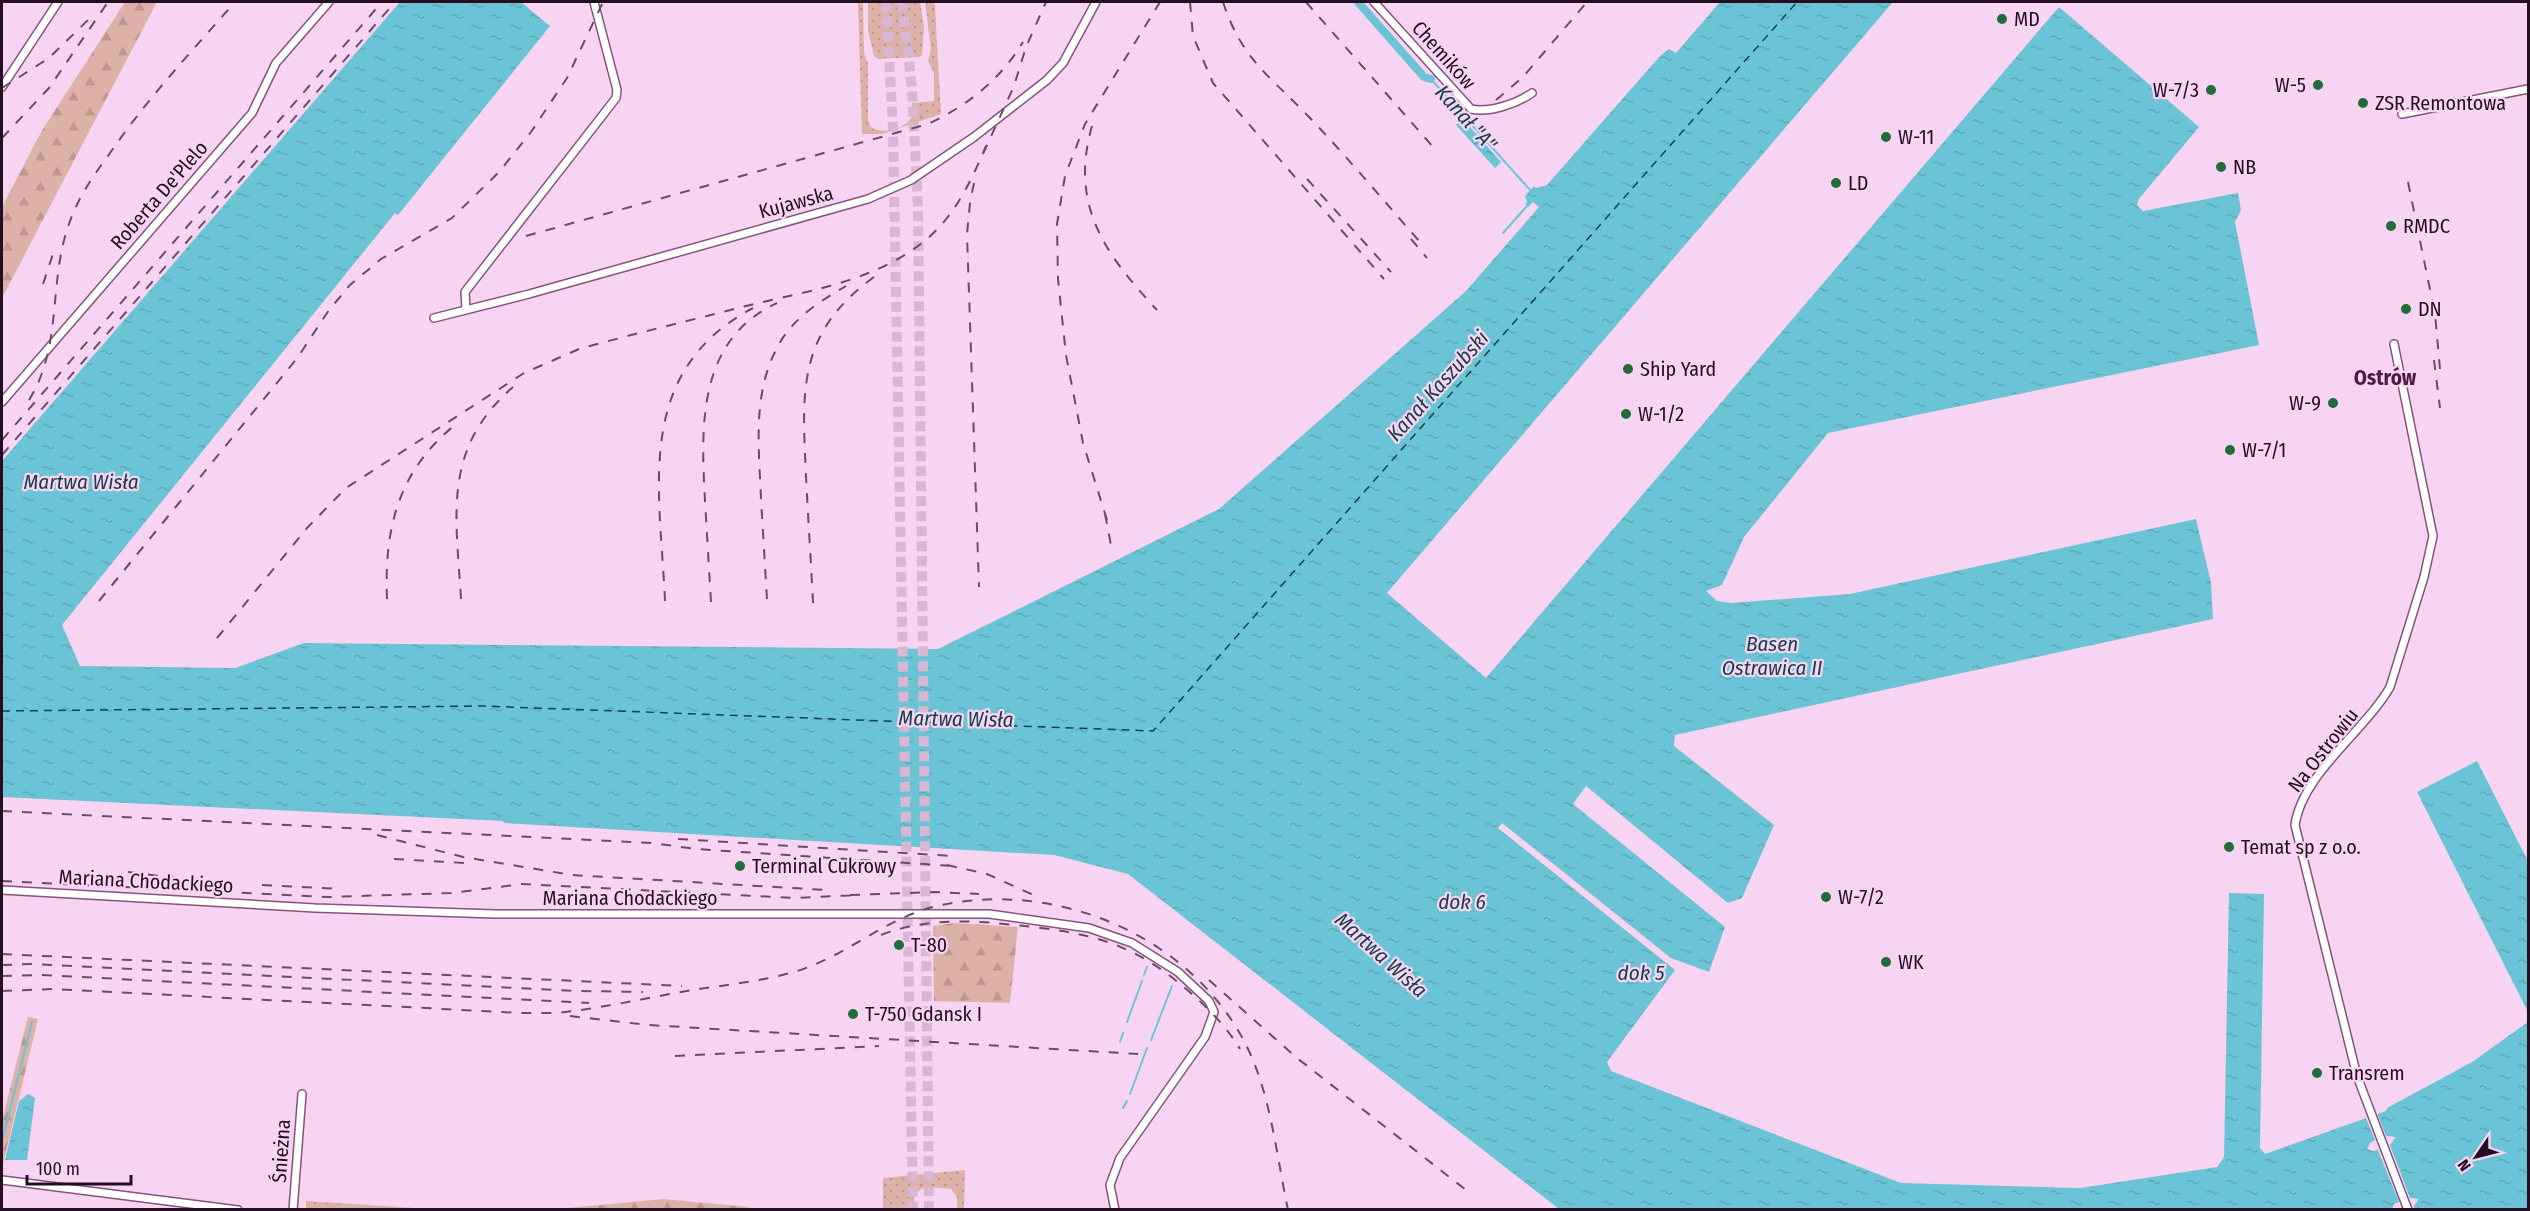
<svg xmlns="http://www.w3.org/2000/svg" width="2530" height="1211" font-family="'Fira Sans Condensed',sans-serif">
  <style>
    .grass { fill: url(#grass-dots) }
    .forest { fill: url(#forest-firs) }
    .water { fill: url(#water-ripples) }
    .pier { fill: #f8d4f3 }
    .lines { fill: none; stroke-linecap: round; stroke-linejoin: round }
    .stream { stroke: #6bc4d5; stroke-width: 2 }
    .canal { stroke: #6bc4d5; stroke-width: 8 }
    .ferry { stroke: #164047; stroke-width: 1.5; stroke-dasharray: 8 6; stroke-linecap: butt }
    .highway-tunnel { stroke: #d8b6d4; stroke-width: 10; stroke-dasharray: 10 5; stroke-linecap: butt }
    .minor-casing { stroke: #865280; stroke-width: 10 }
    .minor { stroke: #fff; stroke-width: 7 }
    .rail { stroke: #684e65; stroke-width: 2; stroke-dasharray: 10 10; stroke-linecap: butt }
    .poi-dot { fill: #206c3a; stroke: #f8d4f3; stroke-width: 2 }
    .labels { text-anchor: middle; stroke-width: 4.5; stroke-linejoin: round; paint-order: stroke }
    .poi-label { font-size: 20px; fill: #240f22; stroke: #f8d4f3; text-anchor: start }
    .street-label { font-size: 20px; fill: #240f22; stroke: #f8d4f3 }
    .water-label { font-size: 21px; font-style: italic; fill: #164047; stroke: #f8d4f3 }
    .neighbourhood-label { font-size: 21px; font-weight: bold; fill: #4b1b46; stroke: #f8d4f3 }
  </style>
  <defs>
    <pattern id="grass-dots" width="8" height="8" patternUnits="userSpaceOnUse" patternTransform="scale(1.5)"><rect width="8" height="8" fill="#deb1a8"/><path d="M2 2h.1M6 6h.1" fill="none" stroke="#be9790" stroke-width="1.8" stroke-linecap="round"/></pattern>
    <pattern id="forest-firs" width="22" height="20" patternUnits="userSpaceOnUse" patternTransform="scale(1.5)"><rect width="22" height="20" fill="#deb1a8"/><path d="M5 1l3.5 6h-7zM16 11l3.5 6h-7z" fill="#be9790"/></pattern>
    <pattern id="water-ripples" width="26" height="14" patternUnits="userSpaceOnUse" patternTransform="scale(1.5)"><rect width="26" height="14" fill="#6bc4d5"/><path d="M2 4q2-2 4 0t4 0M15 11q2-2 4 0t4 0" fill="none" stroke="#5da7b7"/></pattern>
  </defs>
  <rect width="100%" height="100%" fill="#f8d4f3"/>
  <path class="grass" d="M 858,2 L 863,2 L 864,53 L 868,64 L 868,121 L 871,127 C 881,135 905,129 911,118 C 913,113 912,107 912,103 L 934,101 L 934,73 L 928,61 L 931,49 L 925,2 L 934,2 L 935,7 L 941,114 L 882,134 L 862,134 Z
    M 868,2 L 920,2 L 924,26 L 922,55 L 919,57 L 878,59 L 874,56 L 868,31 Z
    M 965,1170 L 964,1209 L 957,1209 L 957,1197 L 951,1189 L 925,1187 L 915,1193 L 913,1209 L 883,1209 L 883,1178 Z
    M 306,1201 L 431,1209 L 306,1209 Z"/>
  <path class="forest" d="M 125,2 L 157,2 L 2,298 L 2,207 L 41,132 Z
    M 954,923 L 1018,927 L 1010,1003 L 934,1001 L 933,926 Z
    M 28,1017 L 38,1019 L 2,1168 L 2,1121 Z
    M 663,1199 L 749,1207 L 749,1209 L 557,1209 Z"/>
  <path class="water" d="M 400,2 L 521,2 L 550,26 L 398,215 L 395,213 L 62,625 L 80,666 L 235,668 L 304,643 L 938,649 L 1219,509 L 1466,291 L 1539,207 L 1533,202 L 1528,207 L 1525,204 L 1527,202 L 1525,196 L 1534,186 L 1536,188 L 1547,185 L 1660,56 L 1669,49 L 1676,53 L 1720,2 L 1893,2 L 1387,593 L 1486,678 L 2059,7 L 2199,127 L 2138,200 L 2137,205 L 2143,211 L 2238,193 L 2241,210 L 2235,222 L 2259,345 L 1828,433 L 1744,537 L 1722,585 L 1706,591 L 1717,601 L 1731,603 L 1850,594 L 2196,519 L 2211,583 L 2213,619 L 1675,735 L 1674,746 L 1774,825 L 1742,898 L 1728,903 L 1586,786 L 1573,804 L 1725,927 L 1709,972 L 1671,958 L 1502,823 L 1498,828 L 1675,970 L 1607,1062 L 1611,1071 L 1901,1183 L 2080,1188 L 2217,1167 L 2224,1157 L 2229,893 L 2264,894 L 2260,1148 L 2265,1154 L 2386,1111 L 2387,1108 L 2472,1062 L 2528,1022 L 2528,1209 L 1559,1209 L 1128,874 L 1054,855 L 504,823 L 503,821 L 2,797 L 2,461 Z
    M 1463,119 L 1501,162 L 1495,168 L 1456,125 Z
    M 2477,761 L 2528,861 L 2528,1012 L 2417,792 Z
    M 28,1094 L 35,1098 L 27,1160 L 5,1160 L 19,1101 Z"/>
  <path class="pier" d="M 2377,1113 L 2386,1136 L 2396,1137 L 2390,1145 L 2410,1198 L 2419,1199 L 2414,1206 L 2415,1209 L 2392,1209 L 2394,1204 L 2399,1202 L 2378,1150 L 2373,1151 L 2367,1149 L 2370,1143 L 2375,1140 L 2366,1118 Z"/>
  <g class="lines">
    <path class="stream" d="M 1431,79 L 1531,191
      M 1503,233 L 1527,206
      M 1144,975 L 1147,967
      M 1127,1022 L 1142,981
      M 1151,1040 L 1172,986
      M 1120,1042 L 1123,1033
      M 1130,1094 L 1147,1048
      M 1123,1108 L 1127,1101
      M 2,1141 L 32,1022"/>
    <path class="canal" d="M 1358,2 L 1424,77 L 1431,79"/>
    <path class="ferry" d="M 2,711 L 483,706 L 1153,731 L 1797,2"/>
    <path class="highway-tunnel" d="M 886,2 L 893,128 L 913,1210
      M 902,2 L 912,88 L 918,207 L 929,1210"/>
    <defs>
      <path id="minor" d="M 1374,2 L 1471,109 C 1489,113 1516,104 1532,93
        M 2,87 L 58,2
        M 2402,114 L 2528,89
        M 466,309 L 465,292 L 616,98 L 617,90 L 594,2
        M 434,318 L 529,294 L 868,199 L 911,180 L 974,137 L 1047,80 L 1063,63 L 1096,2
        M 2394,344 L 2433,536 L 2424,577 L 2390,687 C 2365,731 2302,774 2295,825 L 2357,1076 L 2408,1210
        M 2,402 L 252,113 L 276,63 L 329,2
        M 2,890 L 315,908 L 495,914 L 989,914 L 1089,928 L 1132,943 L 1178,972 L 1209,1001 L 1214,1012 L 1205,1037 L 1120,1158 L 1110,1185 L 1115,1210
        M 2,1180 L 238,1210
        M 293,1210 L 302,1094"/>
    </defs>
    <use href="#minor" class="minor-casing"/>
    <use href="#minor" class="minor"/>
    <path class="rail" d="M 1190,2 L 1193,36 L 1213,83 L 1384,279
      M 1223,2 C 1242,60 1270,76 1310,118 C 1348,158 1384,201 1420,242
      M 1306,2 L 1434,148
      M 2,88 L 49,58 L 88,20
      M 1496,100 L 1523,77 L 1587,2
      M 1092,126 C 1069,206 1106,255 1157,310
      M 2,138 L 49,88 L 108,2
      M 983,154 L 1014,86 L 1026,47 L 1046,2
      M 1307,179 L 1391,272
      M 2408,182 L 2435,314 L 2440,369
      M 974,183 L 970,203 L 967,234 L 979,587
      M 526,236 L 928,124 C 967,106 1000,80 1023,42
      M 1411,239 L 1427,258
      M 43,284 L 55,248
      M 2434,360 L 2440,408
      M 29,400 C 63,346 48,282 69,224 C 78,197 94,175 110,153 C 147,99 192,51 235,2
      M 2,440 L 382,2
      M 2,455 L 395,2
      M 1105,514 L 1111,545
      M 1107,520 L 1083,443 L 1066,355 L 1058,279 L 1057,224 L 1065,176 L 1085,124 L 1160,2
      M 387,599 C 384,529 398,471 455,425
      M 461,599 C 456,514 442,449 513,387
      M 767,599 C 765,566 763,532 761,499 C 759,448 752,393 778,346 C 792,319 820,301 846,286
      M 99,601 L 298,357 L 329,310 L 350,285 L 381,259 L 452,218 L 499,172 L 531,132 L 567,78 L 603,2
      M 665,601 C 660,488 633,372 753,308
      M 711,602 C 709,569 707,535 705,501 C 701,426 697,340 777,303
      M 813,603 C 811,561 808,518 806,476 C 802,390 797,333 874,277
      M 217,638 L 307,528 L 346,488 L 524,373 L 579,349 C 633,334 688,321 742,307 C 806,291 877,282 928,238 C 956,214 972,179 986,146
      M 2,811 L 652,843 L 696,849 L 953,866
      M 377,835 L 463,857 L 572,875 L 826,890
      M 678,839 L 952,856
      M 394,859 L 465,863
      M 947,865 L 987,874 L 1040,898
      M 128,872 L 191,880
      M 184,879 L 211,882
      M 2,881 L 328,897 L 451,893 L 522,884 L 794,898 L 859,895
      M 262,885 L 340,889
      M 850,895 L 935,892 L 979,894
      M 881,935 C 926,918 969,920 1015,925 C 1092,933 1134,942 1193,995 C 1211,1011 1228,1029 1240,1049
      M 2,954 L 682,986
      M 2,965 L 30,964 L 577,991 L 643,992
      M 2,976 L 41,975 L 589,1003
      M 1209,980 L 1297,1058 L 1466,1190
      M 2,991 L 53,989 L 522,1013 L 558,1013 C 602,1008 647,998 692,990 C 726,985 764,981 797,971 C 846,956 883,920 933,907 C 1054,877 1195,936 1249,1051 C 1271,1098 1277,1158 1288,1210
      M 570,1016 L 648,1025 L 1138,1054
      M 675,1056 L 879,1046"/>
  </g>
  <g class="poi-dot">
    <circle cx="2002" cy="19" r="6"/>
    <circle cx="2318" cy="85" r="6"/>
    <circle cx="2211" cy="90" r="6"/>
    <circle cx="2363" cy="103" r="6"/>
    <circle cx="1886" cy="137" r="6"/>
    <circle cx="2221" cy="167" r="6"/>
    <circle cx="1836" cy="183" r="6"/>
    <circle cx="2391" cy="226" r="6"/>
    <circle cx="2406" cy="309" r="6"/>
    <circle cx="1628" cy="369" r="6"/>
    <circle cx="2333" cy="403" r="6"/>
    <circle cx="1626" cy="414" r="6"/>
    <circle cx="2230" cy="450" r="6"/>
    <circle cx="2229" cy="847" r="6"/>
    <circle cx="740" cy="866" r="6"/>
    <circle cx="1826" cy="897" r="6"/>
    <circle cx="899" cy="945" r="6"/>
    <circle cx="1886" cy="962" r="6"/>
    <circle cx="853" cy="1014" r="6"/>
    <circle cx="2317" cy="1073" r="6"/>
  </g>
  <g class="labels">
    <g class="poi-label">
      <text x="2014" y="26">MD</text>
      <text x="2306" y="92" text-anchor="end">W-5</text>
      <text x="2199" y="97" text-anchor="end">W-7/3</text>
      <text x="2375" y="110">ZSR Remontowa</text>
      <text x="1898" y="144">W-11</text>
      <text x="2233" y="174">NB</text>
      <text x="1848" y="190">LD</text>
      <text x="2403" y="233">RMDC</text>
      <text x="2418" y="316">DN</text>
      <text x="1640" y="376">Ship Yard</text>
      <text x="2321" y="410" text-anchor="end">W-9</text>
      <text x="1638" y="421">W-1/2</text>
      <text x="2242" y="457">W-7/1</text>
      <text x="2241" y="854">Temat sp z o.o.</text>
      <text x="752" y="873">Terminal Cukrowy</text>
      <text x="1838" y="904">W-7/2</text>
      <text x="911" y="952">T-80</text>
      <text x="1898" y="969">WK</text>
      <text x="865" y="1021">T-750 Gdansk I</text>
      <text x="2329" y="1080">Transrem</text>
    </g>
    <g class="street-label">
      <text transform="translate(1444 55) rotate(48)" y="7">Chemików</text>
      <text transform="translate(159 195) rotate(-49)" y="7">Roberta De'Plelo</text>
      <text transform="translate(796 202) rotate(-15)" y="7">Kujawska</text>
      <text transform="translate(2323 750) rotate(-52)" y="7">Na Ostrowiu</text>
      <text transform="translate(146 881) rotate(3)" y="7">Mariana Chodackiego</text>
      <text x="630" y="905">Mariana Chodackiego</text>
      <text transform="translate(281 1151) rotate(-86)" y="7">Śnieżna</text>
    </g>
    <g class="water-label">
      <text transform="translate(1466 118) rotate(48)" y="7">Kanał "A"</text>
      <text transform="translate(1438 386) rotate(-48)" y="7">Kanał Kaszubski</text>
      <text x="81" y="489">Martwa Wisła</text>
      <text x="1772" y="651">Basen<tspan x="1772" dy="24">Ostrawica II</tspan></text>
      <text transform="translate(956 719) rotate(1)" y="7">Martwa Wisła</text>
      <text x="1462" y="909">dok 6</text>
      <text transform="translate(1381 955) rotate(42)" y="7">Martwa Wisła</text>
      <text x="1641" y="980">dok 5</text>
    </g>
    <g class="neighbourhood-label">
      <text x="2385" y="385">Ostrów</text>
    </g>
  </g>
  <rect width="2530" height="1211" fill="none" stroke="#240f22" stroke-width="6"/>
  <g transform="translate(2476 1157) rotate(235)" stroke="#f8d4f3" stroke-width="4.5" paint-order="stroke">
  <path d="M0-4.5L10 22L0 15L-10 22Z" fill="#240f22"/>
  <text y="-9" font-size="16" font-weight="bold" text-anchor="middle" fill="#240f22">N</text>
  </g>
  <path d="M27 1175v9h104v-9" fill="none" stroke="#240f22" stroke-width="3"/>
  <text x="36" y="1175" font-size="18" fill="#240f22" stroke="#f8d4f3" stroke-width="4.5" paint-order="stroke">100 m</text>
</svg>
